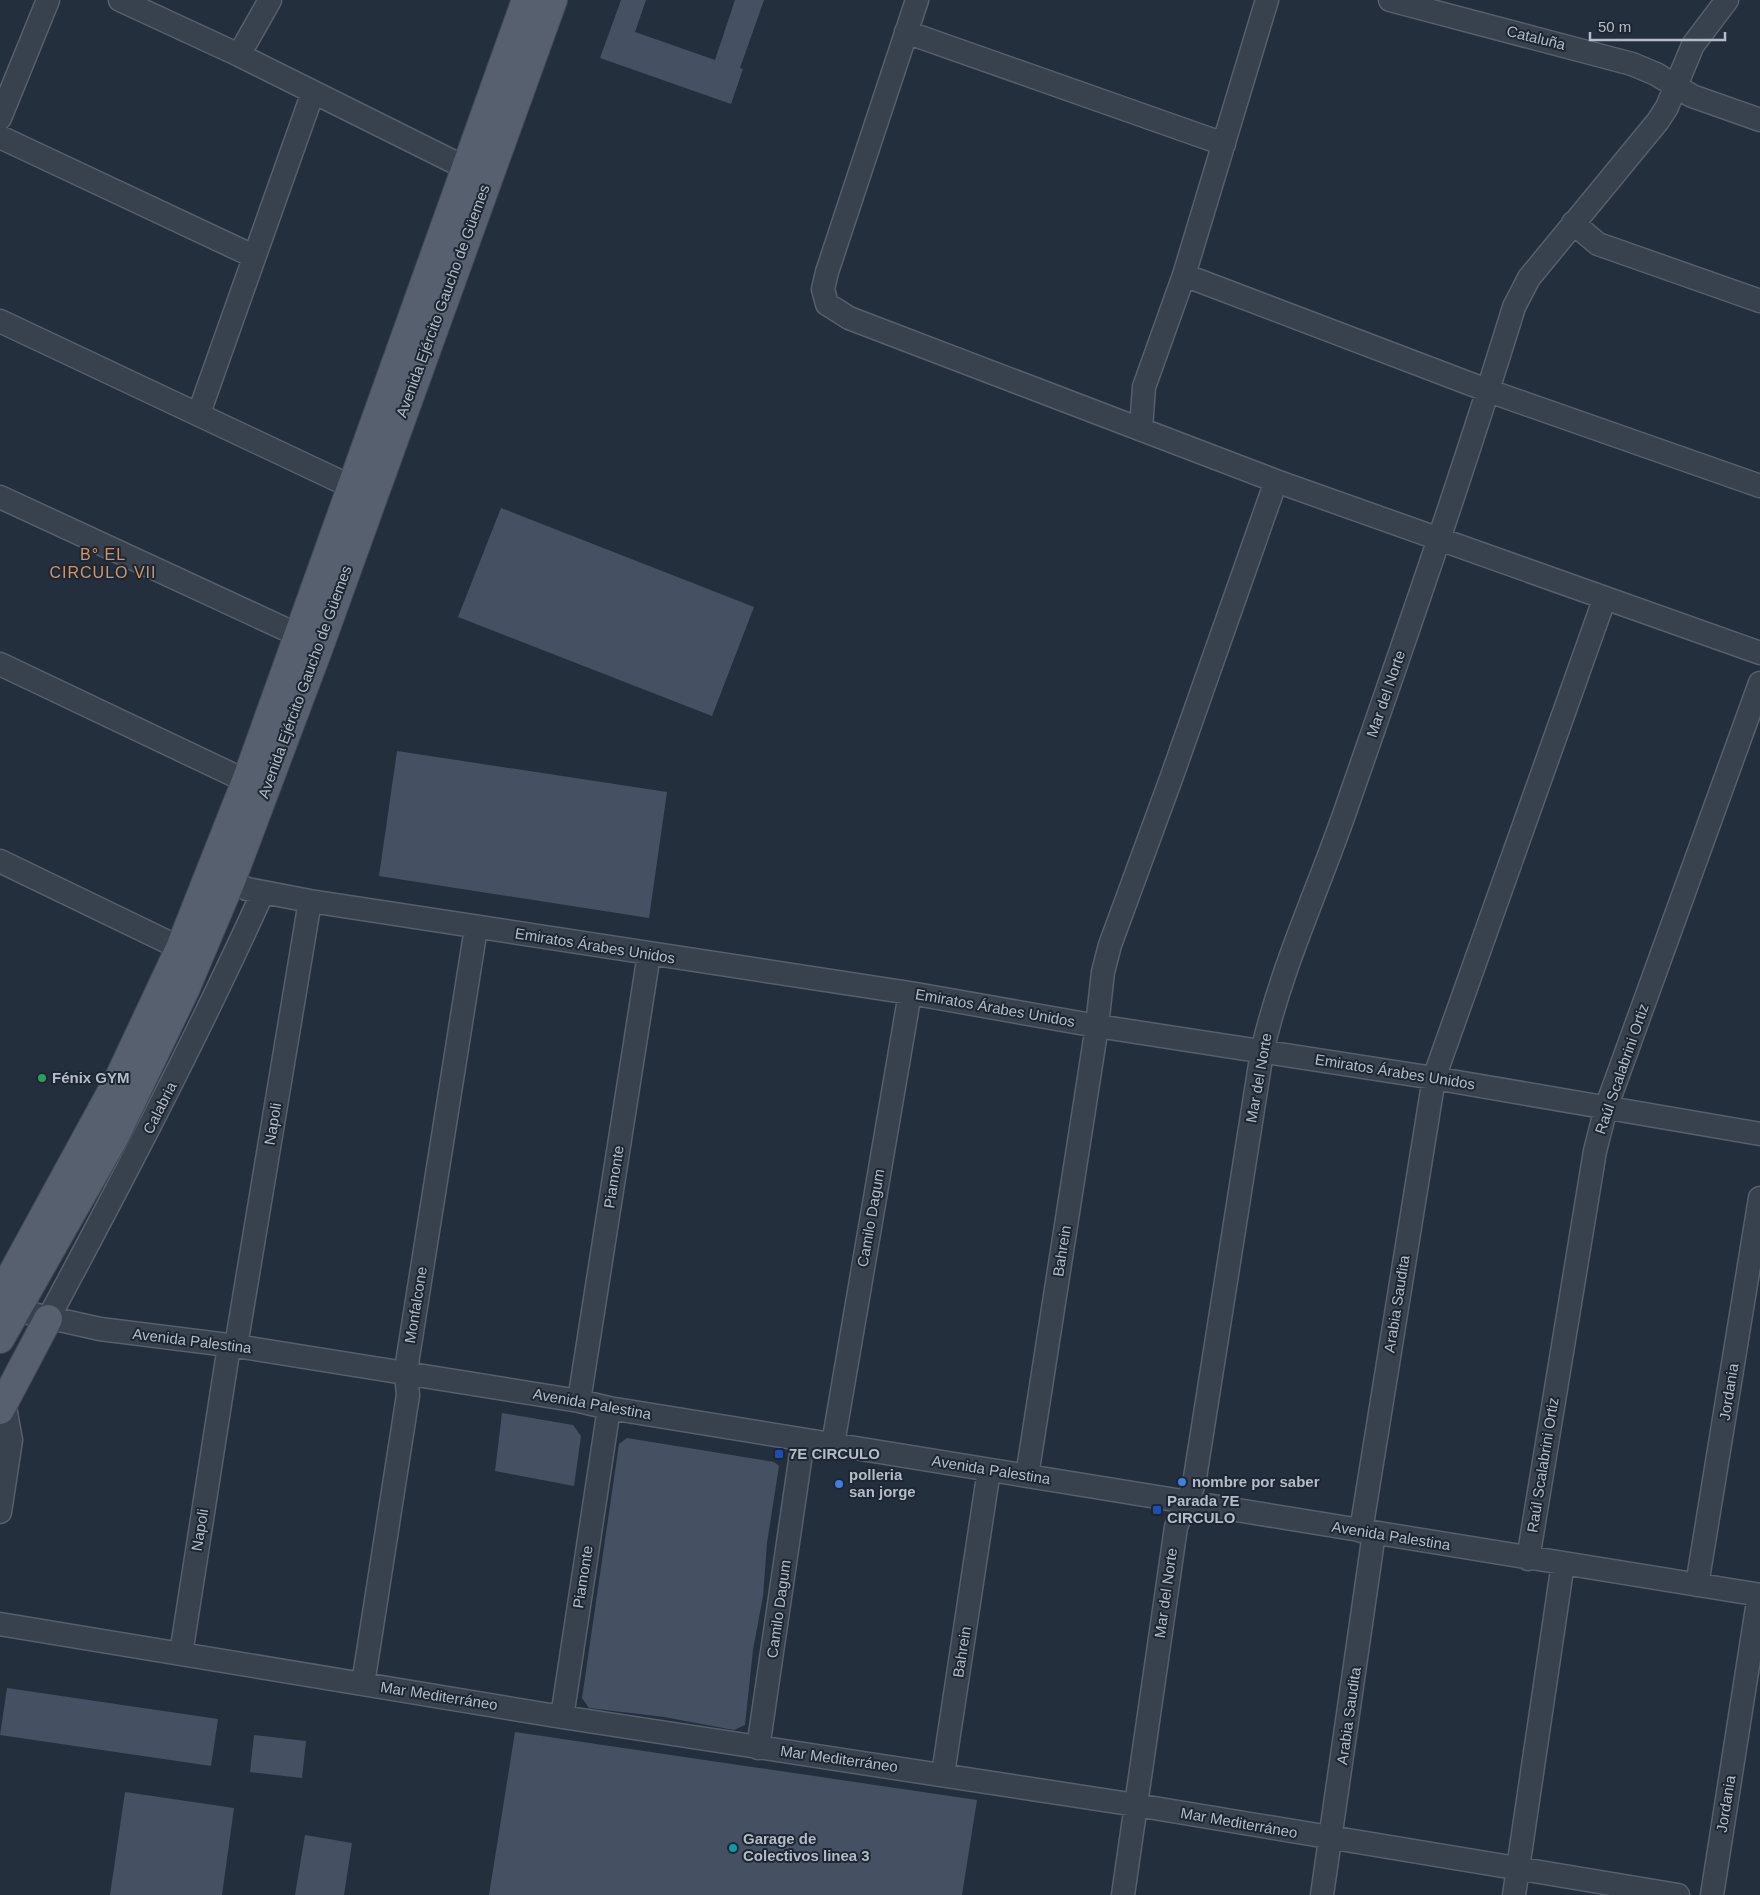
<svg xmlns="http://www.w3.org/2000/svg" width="1760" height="1895" font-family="Helvetica,sans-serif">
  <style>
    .building { fill: #455162 }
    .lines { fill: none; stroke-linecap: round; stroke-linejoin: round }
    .minor-casing { stroke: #565f6c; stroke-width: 25 }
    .major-casing { stroke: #414a57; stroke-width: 30 }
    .minor { stroke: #38414e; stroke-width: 22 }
    .major { stroke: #56606e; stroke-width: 28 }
    .leisure-dot { fill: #2e9e5b; stroke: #1d2633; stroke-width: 2 }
    .transit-dot { fill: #1a4fb4; stroke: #1d2633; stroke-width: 2 }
    .shop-dot { fill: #3f7fe0; stroke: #1d2633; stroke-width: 2 }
    .culture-dot { fill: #0f9aa8; stroke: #1d2633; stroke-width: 2 }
    .labels { text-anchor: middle; stroke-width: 4; stroke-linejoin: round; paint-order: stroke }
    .street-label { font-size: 15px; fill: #b4bcc9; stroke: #1d2633 }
    .poi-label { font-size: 15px; font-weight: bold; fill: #b4bcc9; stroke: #1d2633; text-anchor: start }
    .neighbourhood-label { font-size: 16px; letter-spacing: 1px; fill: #d59563; stroke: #1d2633 }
  </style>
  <rect width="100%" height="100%" fill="#242f3e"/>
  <path class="building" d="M 621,0 L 646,0 L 635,32 L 715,60 L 735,0 L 764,0 L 740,68 L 743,69 L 731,104 L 600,58 Z
    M 501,508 L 754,607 L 712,716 L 458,617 Z
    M 397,751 L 667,792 L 649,918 L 379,876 Z
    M 502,1413 L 573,1425 L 581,1436 L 574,1486 L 495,1471 Z
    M 627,1438 L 774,1462 L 779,1466 L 767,1543 L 763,1596 L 753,1650 L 745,1725 L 734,1730 L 664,1717 L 589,1708 L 582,1698 L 619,1444 Z
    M 7,1688 L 218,1719 L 211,1766 L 0,1735 Z
    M 515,1732 L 977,1800 L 962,1895 L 489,1895 Z
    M 254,1735 L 306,1741 L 302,1778 L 250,1772 Z
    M 125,1792 L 234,1808 L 222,1895 L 110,1895 Z
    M 305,1835 L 352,1843 L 344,1895 L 295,1895 Z"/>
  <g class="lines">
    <defs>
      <path id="minor" d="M 120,0 L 239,55 L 480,175
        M 917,0 L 827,272 L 823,289 L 827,304 L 849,318 L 1276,481 L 1760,653
        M 1390,0 L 1632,64 L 1656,74 L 1692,96 L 1760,120
        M 906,32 L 1224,144
        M 239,55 L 270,0
        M 0,118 L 48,0
        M 0,137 L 253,256
        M 1573,223 L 1598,244 L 1760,301
        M 1184,275 L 1489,391 L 1760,486
        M 0,321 L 352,487
        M 199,413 L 313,92
        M 1141,428 L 1144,387 L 1184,275 L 1267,0
        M 0,497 L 298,635
        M 0,664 L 246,781
        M 0,861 L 180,948
        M 231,881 L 247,889 L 310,901 L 910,993 L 1097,1026 L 1434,1078 L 1760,1134
        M 1,1307 L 100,1329 L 236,1346 L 579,1401 L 609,1408 L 1760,1595
        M 48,1319 C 123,1179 197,1038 263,892
        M 236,1346 L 310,901
        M 579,1401 L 649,954
        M 833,1444 L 910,993
        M 1027,1476 L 1097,1026 L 1103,972 L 1110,945 L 1172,776 L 1276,481
        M 0,1512 L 11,1440 L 4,1402
        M 1361,1531 L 1434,1078 L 1604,600
        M 1528,1559 L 1595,1151 L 1606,1108 L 1760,683
        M 1697,1585 L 1760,1198
        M 0,1624 L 562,1717 L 1136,1805 L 1678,1895
        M 181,1654 L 229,1346
        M 363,1684 L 408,1395 L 406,1375 L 408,1357 L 476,928
        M 562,1717 L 609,1408
        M 758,1748 L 803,1440
        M 943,1774 L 989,1470
        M 1123,1895 L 1176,1527 L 1194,1484 L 1262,1052 C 1281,968 1318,890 1346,809 C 1404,642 1462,476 1514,307 L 1529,278 L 1658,121 L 1667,107 L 1693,45 L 1727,0
        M 1322,1895 L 1374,1533
        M 1514,1895 L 1563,1563
        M 1712,1895 L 1759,1595"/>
      <path id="major" d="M 0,1296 L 118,1080 L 180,948 L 246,781 L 526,0
        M 0,1339 L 115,1136 L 185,990 L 231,881 L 318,650 L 553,0
        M 0,1410 L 48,1319"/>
    </defs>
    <use href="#minor" class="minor-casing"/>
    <use href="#major" class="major-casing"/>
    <use href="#minor" class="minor"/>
    <use href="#major" class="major"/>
  </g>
  <circle class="leisure-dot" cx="42" cy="1078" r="5"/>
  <g class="transit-dot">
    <rect x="774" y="1449" width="10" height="10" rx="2.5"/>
    <rect x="1152" y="1505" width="10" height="10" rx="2.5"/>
  </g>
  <g class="shop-dot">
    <circle cx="1182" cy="1482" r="5"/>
    <circle cx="839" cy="1484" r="5"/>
  </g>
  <circle class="culture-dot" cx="733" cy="1848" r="5"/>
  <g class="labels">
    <g class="street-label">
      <text transform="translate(1536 38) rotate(14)" y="5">Cataluña</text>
      <text transform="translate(443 301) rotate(-70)" y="5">Avenida Ejército Gaucho de Güemes</text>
      <text transform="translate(305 682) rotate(-70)" y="5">Avenida Ejército Gaucho de Güemes</text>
      <text transform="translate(1386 694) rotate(-71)" y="5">Mar del Norte</text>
      <text transform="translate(595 946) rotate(9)" y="5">Emiratos Árabes Unidos</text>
      <text transform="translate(995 1008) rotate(10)" y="5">Emiratos Árabes Unidos</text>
      <text transform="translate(1622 1069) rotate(-71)" y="5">Raúl Scalabrini Ortiz</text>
      <text transform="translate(1395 1072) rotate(9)" y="5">Emiratos Árabes Unidos</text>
      <text transform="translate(1259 1078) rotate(-80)" y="5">Mar del Norte</text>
      <text transform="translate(160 1108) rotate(-63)" y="5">Calabria</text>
      <text transform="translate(273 1124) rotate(-81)" y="5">Napoli</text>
      <text transform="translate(614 1177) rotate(-81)" y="5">Piamonte</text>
      <text transform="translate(871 1218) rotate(-80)" y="5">Camilo Dagum</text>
      <text transform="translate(1062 1251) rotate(-81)" y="5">Bahrein</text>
      <text transform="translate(1397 1304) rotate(-81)" y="5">Arabia Saudita</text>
      <text transform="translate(416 1305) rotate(-81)" y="5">Monfalcone</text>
      <text transform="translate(192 1341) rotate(7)" y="5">Avenida Palestina</text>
      <text transform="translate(1729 1392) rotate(-81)" y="5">Jordania</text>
      <text transform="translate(592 1404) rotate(10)" y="5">Avenida Palestina</text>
      <text transform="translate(1543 1465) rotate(-81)" y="5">Raúl Scalabrini Ortiz</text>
      <text transform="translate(991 1470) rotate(9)" y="5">Avenida Palestina</text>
      <text transform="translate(200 1530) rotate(-81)" y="5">Napoli</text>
      <text transform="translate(1391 1536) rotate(9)" y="5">Avenida Palestina</text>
      <text transform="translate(583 1577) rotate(-81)" y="5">Piamonte</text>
      <text transform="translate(1166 1593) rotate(-82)" y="5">Mar del Norte</text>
      <text transform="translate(779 1609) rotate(-82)" y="5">Camilo Dagum</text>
      <text transform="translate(962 1652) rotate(-81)" y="5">Bahrein</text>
      <text transform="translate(439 1696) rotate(9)" y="5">Mar Mediterráneo</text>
      <text transform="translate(1349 1716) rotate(-82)" y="5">Arabia Saudita</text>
      <text transform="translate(839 1759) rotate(8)" y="5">Mar Mediterráneo</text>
      <text transform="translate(1726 1804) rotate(-81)" y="5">Jordania</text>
      <text transform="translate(1239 1823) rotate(10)" y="5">Mar Mediterráneo</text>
    </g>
    <g class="poi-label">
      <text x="52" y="1083">Fénix GYM</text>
      <text x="789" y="1459">7E CIRCULO</text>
      <text x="849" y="1480">polleria<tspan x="849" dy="17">san jorge</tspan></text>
      <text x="1192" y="1487">nombre por saber</text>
      <text x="1167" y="1506">Parada 7E<tspan x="1167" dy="17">CIRCULO</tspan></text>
      <text x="743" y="1844">Garage de<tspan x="743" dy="17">Colectivos linea 3</tspan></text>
    </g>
    <g class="neighbourhood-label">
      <text x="103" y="560">B° EL<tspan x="103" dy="18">CIRCULO VII</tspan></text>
    </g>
  </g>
  <path d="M1590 32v8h135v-8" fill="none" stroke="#b4bcc9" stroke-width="2.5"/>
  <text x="1598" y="32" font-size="15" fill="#b4bcc9" stroke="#1d2633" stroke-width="4" paint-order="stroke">50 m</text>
</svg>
